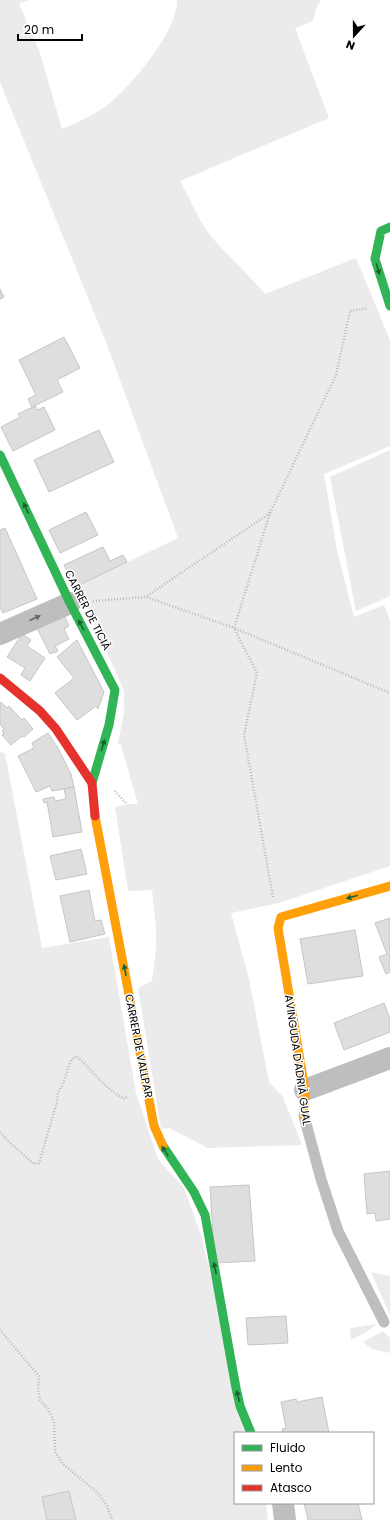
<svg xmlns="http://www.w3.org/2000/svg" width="390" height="1520" font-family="Poppins,sans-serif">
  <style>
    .green { fill: #ebebeb }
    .building { fill: #dedede; stroke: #c6c6c6 }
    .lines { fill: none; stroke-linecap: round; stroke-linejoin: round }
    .path { stroke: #b9b9b9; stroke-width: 2.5; stroke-dasharray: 1 2; stroke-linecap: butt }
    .lane { stroke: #bebebe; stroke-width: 11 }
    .street { stroke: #bebebe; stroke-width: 22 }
    .fast { stroke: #30b455; stroke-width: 9 }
    .slow { stroke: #ff9f0a; stroke-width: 9 }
    .jam { stroke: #e5322d; stroke-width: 9 }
    .oneway { fill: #1a632f }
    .oneway2 { fill: #686868 }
    .labels { text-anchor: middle; stroke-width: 3; stroke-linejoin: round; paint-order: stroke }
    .street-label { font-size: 11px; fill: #000; stroke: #fff }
  </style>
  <rect width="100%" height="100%" fill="#fff"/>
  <path class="green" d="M 0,0 L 29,0 L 19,4 L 40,53 L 62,129 C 79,122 96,114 110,103 C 133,84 178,30 177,0 L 321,0 L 316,9 L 313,21 L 295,28 L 329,118 L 180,181 C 191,201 200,225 216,242 C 232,260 250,276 265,294 L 356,258 L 390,340 L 390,446 L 324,474 L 337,550 L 354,617 L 384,605 L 390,620 L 390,866 L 279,903 L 231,913 L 249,979 L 269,1082 L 283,1097 L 302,1145 L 208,1148 L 169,1128 L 161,1129 L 138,988 L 152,981 L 156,950 L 156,927 L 152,890 L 128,891 L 115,807 L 127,804 L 138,804 L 121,745 L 118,744 L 124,711 L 124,691 L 91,616 L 75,587 L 178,538 L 106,342 L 0,82 Z
    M 390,450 L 390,596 L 356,611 L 330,477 Z
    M 0,752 L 5,753 L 42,948 L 109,937 L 136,1093 L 158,1159 L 184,1188 L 202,1238 L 248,1433 L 235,1433 L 235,1503 L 266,1503 L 268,1520 L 0,1520 Z
    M 371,1272 L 390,1276 L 390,1315 Z
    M 377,1324 L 363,1334 L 351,1340 L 350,1328 Z
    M 383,1331 L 390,1338 L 390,1353 L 372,1349 L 363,1342 Z"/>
  <path class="building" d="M 0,289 L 4,297 L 0,299 Z
    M 64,337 L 80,368 L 57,380 L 63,392 L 32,407 L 28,399 L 36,395 L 19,360 Z
    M 35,406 L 38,410 L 44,407 L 55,430 L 13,451 L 1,427 L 20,417 L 18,414 Z
    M 99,430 L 114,462 L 49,492 L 34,460 Z
    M 86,512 L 98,535 L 60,553 L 49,530 Z
    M 5,528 L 37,599 L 3,613 L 0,607 L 0,530 Z
    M 103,547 L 110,561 L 123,555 L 127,562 L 75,587 L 64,565 Z
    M 64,615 L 69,626 L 64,629 L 69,639 L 55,646 L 58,651 L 50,654 L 37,628 Z
    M 22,634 L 31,640 L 27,646 L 45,658 L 30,681 L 21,675 L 25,668 L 7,657 Z
    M 77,640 L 104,692 L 98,709 L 96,706 L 77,720 L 55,693 L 74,678 L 57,657 Z
    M 1,702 L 7,708 L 9,706 L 22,720 L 24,718 L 33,729 L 24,737 L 22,736 L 11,745 L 2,735 L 4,734 L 2,731 L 4,729 L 0,724 L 0,704 Z
    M 48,733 L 58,748 L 71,774 L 74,787 L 52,791 L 50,786 L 36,792 L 18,756 L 34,748 L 32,743 Z
    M 74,787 L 82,832 L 53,837 L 47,802 L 44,803 L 43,799 L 54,797 L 55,801 L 66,799 L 64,789 Z
    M 81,849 L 87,874 L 56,880 L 50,856 Z
    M 89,890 L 95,921 L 101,920 L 105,934 L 70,942 L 60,896 Z
    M 390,918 L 390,972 L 386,974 L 379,957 L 387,954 L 375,923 Z
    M 355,930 L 363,976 L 308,984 L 300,939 Z
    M 384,1003 L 390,1019 L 390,1032 L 344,1050 L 334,1023 Z
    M 390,1171 L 390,1219 L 376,1221 L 375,1213 L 367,1214 L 364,1174 Z
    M 249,1185 L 255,1261 L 215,1263 L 210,1187 Z
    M 286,1316 L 288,1343 L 248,1345 L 246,1318 Z
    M 322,1397 L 329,1433 L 283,1433 L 282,1429 L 286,1428 L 281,1402 L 296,1399 L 297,1402 Z
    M 69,1491 L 76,1520 L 47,1520 L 42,1497 Z
    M 304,1503 L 358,1503 L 362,1520 L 308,1520 Z"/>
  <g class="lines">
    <path class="path" d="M 147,596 L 270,513
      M 93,601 L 146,597 L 234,628 L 390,693
      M 115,791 L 127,804
      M 273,897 L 244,735 L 257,673 L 234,628 L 270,513 L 336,375 L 350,311 L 368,308
      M 0,1132 L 9,1142 L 34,1164 L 39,1163 L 57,1102 L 58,1092 L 63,1084 L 71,1060 L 76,1056 C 93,1070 104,1089 125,1099 L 127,1097
      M 0,1330 L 39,1376 L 38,1387 L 40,1400 L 48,1409 L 54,1421 L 55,1452 L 63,1464 L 98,1493 L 107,1506 L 112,1520"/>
    <path class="lane" d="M 304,1116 L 321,1179 L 338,1231 L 384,1322"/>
    <path class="street" d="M 0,634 L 70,603
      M 305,1090 L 390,1058
      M 283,1503 L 285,1520"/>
    <path class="fast" d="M 390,227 L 381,231 L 375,259 L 390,306
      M 0,455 L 70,603 L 115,690 L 109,725 L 92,783
      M 163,1146 L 194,1192 L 205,1215 L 236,1388 L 240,1406 L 251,1433"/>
    <path class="slow" d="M 95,816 L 154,1126 L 163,1146
      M 304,1116 L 305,1090 L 278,928 L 281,917 L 390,886"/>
    <path class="jam" d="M 0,678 L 40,711 L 56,729 L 92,783 L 95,816"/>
  </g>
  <defs><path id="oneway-solid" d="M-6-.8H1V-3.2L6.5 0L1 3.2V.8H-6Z"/></defs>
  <g class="oneway">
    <use href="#oneway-solid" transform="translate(378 269) rotate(73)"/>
    <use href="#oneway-solid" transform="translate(26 508) rotate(-115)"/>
    <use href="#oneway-solid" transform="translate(81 625) rotate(-118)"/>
    <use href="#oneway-solid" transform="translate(103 745) rotate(-73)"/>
    <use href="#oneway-solid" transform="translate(352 897) rotate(164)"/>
    <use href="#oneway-solid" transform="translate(125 970) rotate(-101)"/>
    <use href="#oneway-solid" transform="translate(165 1151) rotate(-123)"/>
    <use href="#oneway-solid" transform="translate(215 1268) rotate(-102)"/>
    <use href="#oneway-solid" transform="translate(238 1396) rotate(-103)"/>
  </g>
  <use class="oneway2" href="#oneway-solid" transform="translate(35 618) rotate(-24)"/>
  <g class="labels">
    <g class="street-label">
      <text transform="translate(88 610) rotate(63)" y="4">CARRER DE TICIÀ</text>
      <text transform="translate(139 1046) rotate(79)" y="4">CARRER DE VALLPAR</text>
      <text transform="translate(298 1060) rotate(82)" y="4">AVINGUDA D'ADRIÀ GUAL</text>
    </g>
  </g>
  <rect x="234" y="1432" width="140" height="72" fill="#ffffff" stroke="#999999"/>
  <rect x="242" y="1445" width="20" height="6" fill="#30b455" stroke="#999999"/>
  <text x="270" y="1452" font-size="12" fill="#000000">Fluido</text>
  <rect x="242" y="1465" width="20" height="6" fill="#ff9f0a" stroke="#999999"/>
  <text x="270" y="1472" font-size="12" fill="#000000">Lento</text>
  <rect x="242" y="1485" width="20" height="6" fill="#e5322d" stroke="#999999"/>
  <text x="270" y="1492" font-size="12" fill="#000000">Atasco</text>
  <g transform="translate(354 36) rotate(201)" stroke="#ffffff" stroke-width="3" paint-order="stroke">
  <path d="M0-3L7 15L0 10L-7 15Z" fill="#000000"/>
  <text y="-6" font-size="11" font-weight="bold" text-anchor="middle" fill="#000000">N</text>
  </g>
  <path d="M18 34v6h64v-6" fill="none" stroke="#000000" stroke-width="2"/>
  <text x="24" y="34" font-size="12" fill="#000000" stroke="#ffffff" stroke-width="3" paint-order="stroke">20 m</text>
</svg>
